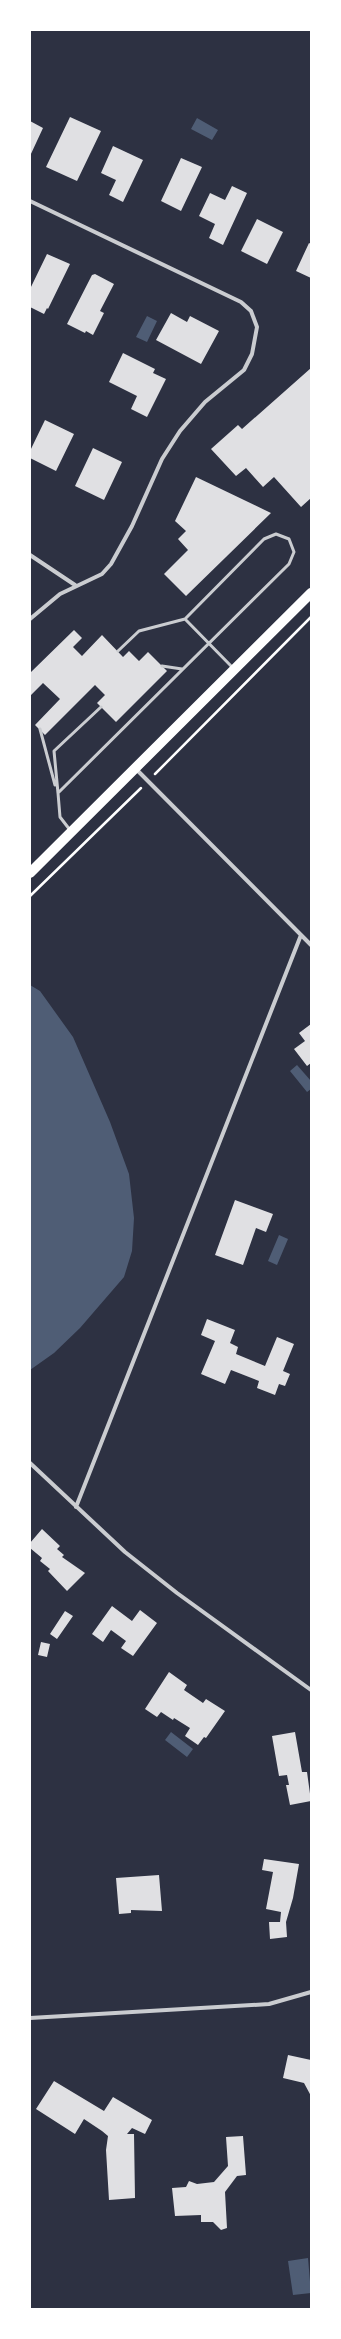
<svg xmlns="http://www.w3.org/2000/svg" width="341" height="2339" font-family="'Roboto Serif',serif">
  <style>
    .water { fill: #4f5d75 }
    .building { fill: #e0e0e3 }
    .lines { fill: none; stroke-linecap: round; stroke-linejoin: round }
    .path { stroke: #fff; stroke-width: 2.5 }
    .service { stroke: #caccd0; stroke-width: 3 }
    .minor { stroke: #caccd0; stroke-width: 4 }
    .primary { stroke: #fff; stroke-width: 10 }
  </style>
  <rect width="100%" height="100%" fill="#2d3142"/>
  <path class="water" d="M 197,118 L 218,130 L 212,140 L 191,129 Z
    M 147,316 L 157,321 L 147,342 L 136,337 Z
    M 30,985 L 40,991 L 73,1037 L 110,1122 L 129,1174 L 134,1218 L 132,1251 L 124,1277 L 80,1328 L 54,1353 L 30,1370 Z
    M 297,1065 L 311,1081 L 311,1089 L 307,1092 L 290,1071 Z
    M 279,1235 L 288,1239 L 277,1265 L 268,1261 Z
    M 171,1732 L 193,1749 L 187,1757 L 165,1740 Z
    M 308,2258 L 311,2293 L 293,2295 L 288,2261 Z"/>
  <path class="building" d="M 70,117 L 101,131 L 77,181 L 46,167 Z
    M 30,121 L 43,128 L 30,156 Z
    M 113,146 L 143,160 L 123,202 L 109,195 L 116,180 L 101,173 Z
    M 181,158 L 202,167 L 181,211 L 161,201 Z
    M 232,186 L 247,193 L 223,245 L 209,238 L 215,224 L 199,216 L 210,193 L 225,200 Z
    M 257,219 L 283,232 L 267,264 L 241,251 Z
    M 309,243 L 311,244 L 311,278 L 296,271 Z
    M 47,254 L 70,264 L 48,309 L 47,308 L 44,314 L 30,307 L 30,289 Z
    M 95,274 L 114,284 L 100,311 L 104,313 L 93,335 L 86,331 L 85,333 L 67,324 L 92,275 Z
    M 171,313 L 187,322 L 190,316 L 219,331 L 201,364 L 156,340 Z
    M 123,353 L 155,369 L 153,373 L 166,379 L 147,417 L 131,409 L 137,396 L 109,382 Z
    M 311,368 L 311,498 L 301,507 L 274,477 L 263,487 L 246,468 L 236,476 L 211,449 L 238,425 L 242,429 Z
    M 45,420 L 74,434 L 56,471 L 30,458 L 30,451 Z
    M 93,448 L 122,462 L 104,500 L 75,486 Z
    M 196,477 L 271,513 L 186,596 L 164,574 L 188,550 L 178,539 L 186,531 L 175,521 Z
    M 74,630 L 82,638 L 73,647 L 82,656 L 102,635 L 123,657 L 129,651 L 139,661 L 148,652 L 167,671 L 116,722 L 97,703 L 105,695 L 95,685 L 45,735 L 35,725 L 60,699 L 43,683 L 30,696 L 30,673 Z
    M 311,1024 L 311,1063 L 307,1066 L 294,1049 L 305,1041 L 299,1033 Z
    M 235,1200 L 273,1214 L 266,1232 L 256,1228 L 243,1265 L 215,1255 Z
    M 207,1319 L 235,1330 L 230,1343 L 238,1347 L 236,1354 L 265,1366 L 277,1337 L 294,1344 L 283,1371 L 290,1374 L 285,1386 L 279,1384 L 275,1395 L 257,1388 L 259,1381 L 231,1370 L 225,1384 L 201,1374 L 215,1341 L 201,1335 Z
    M 42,1529 L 60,1546 L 57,1549 L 64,1555 L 62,1557 L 85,1573 L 67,1591 L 48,1571 L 50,1569 L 40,1561 L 42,1558 L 30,1548 L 30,1543 Z
    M 112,1606 L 132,1621 L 140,1610 L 157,1623 L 133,1656 L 121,1648 L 126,1641 L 111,1630 L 103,1642 L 92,1634 Z
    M 65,1611 L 73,1616 L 57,1639 L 50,1634 Z
    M 41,1642 L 50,1644 L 47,1657 L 38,1655 Z
    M 169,1672 L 187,1685 L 184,1690 L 203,1703 L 206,1699 L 225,1711 L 206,1738 L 204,1737 L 198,1745 L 185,1736 L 190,1728 L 174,1718 L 173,1720 L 161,1712 L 157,1717 L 145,1709 Z
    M 295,1732 L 302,1772 L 307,1772 L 311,1801 L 290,1805 L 286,1785 L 289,1785 L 287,1775 L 279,1776 L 272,1736 Z
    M 264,1859 L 299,1864 L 293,1898 L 286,1922 L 287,1937 L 270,1939 L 269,1922 L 280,1922 L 281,1912 L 266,1909 L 273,1872 L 262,1870 Z
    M 159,1875 L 162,1911 L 131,1910 L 131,1913 L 119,1914 L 116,1878 Z
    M 288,2055 L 311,2060 L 311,2096 L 304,2083 L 283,2078 Z
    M 54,2081 L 104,2111 L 113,2097 L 152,2120 L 145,2134 L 132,2128 L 127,2134 L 134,2134 L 135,2198 L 109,2200 L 106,2150 L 108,2136 L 102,2131 L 84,2119 L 75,2134 L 36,2109 Z
    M 243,2136 L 246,2175 L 237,2176 L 225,2192 L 227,2228 L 221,2230 L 213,2222 L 201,2222 L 201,2215 L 175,2216 L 172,2188 L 186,2187 L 189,2181 L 197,2184 L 214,2182 L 228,2166 L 226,2137 Z"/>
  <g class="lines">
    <path class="path" d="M 155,774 L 311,617
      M 30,896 L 141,788"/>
    <path class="service" d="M 118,651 L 139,631 L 185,619 L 233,668
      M 162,666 L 182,669
      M 40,729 L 55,785
      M 58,793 L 54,751 L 101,707
      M 70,830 L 60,817 L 58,793 L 289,564 L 294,552 L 289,539 L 276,534 L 264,539 L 185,619"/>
    <path class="minor" d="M 30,201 L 241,302 L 251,311 L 257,327 L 252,354 L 244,370 L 205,402 L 180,431 L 162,459 L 132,526 L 111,564 L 102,574 L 60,594 L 30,619
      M 30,555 L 75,585
      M 135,768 L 311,945
      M 30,1463 L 125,1552 L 177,1593 L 311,1690
      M 76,1507 L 301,935
      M 30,2018 L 269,2004 L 311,1992"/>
    <path class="primary" d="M 30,873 L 311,593"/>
  </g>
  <rect width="341" height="2339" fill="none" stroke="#ffffff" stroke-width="62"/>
</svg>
